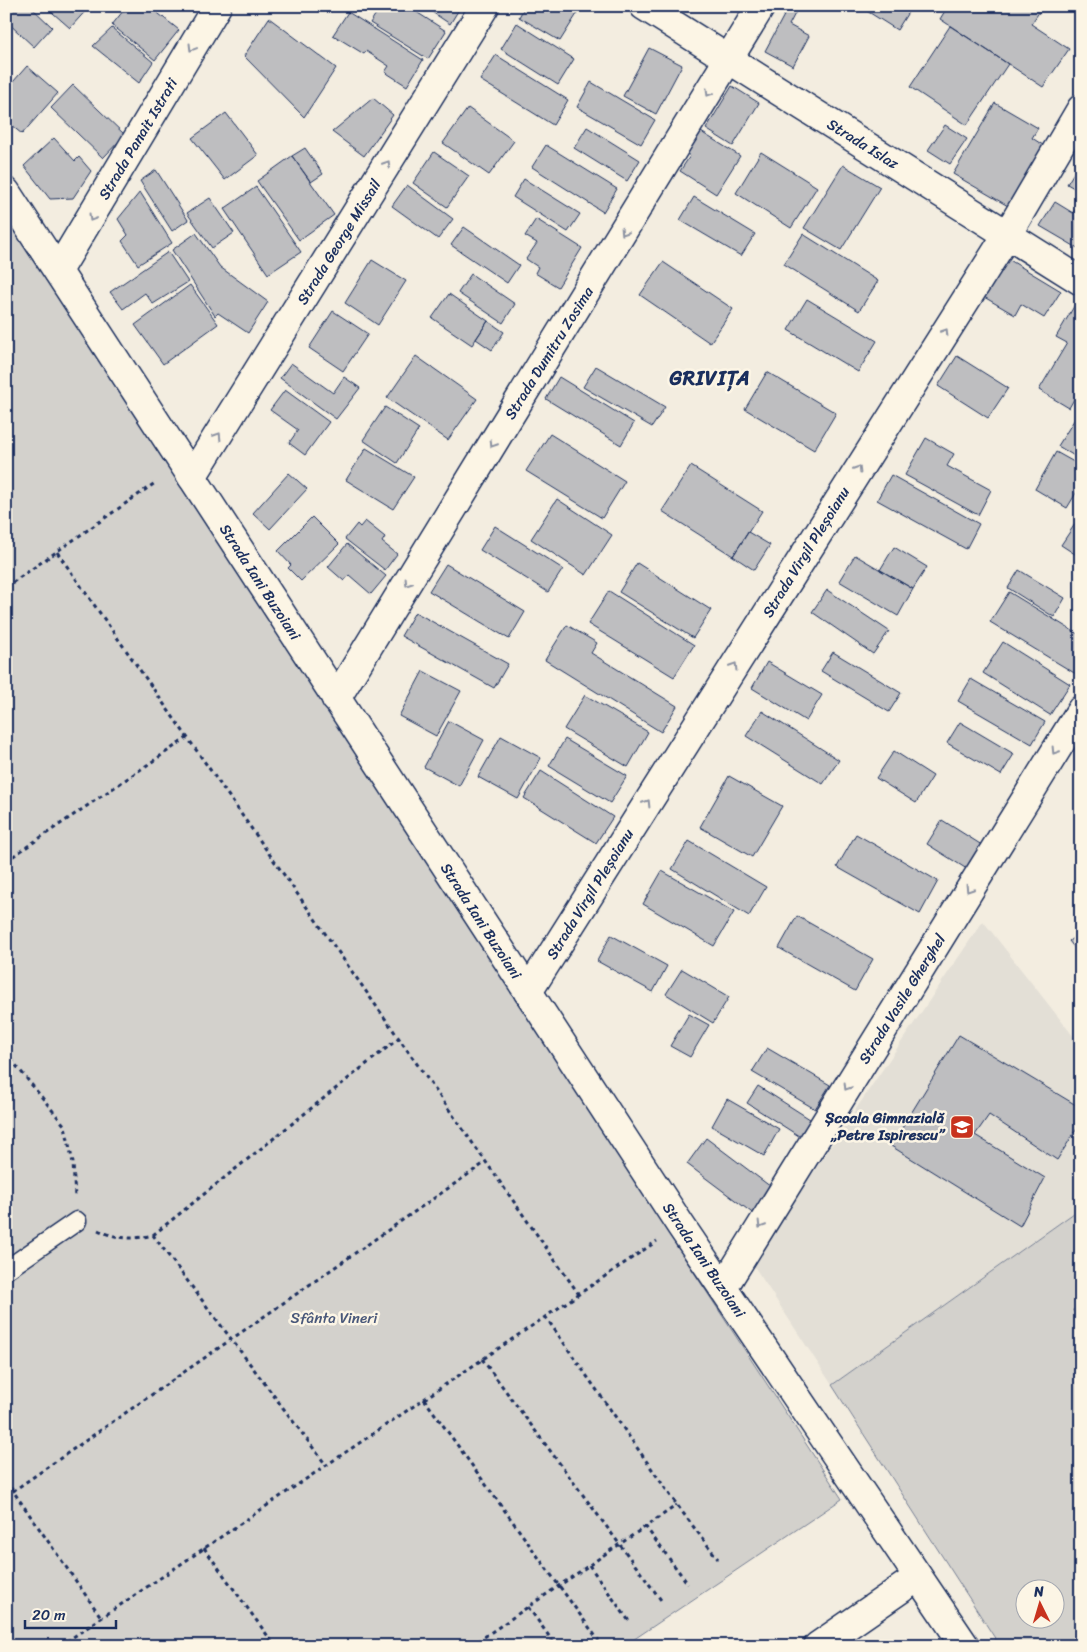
<svg xmlns="http://www.w3.org/2000/svg" width="1087" height="1652" font-family="Sriracha,sans-serif">
  <style>
    .built { fill: #e3dfd6 }
    .green { fill: #d3d1cc; stroke: #778095; fill-rule: evenodd }
    .building { fill: #bebec0; stroke: #1b2f5e }
    .lines { fill: none; stroke-linecap: round; stroke-linejoin: round }
    .service-casing { stroke: #1b2f5e; stroke-width: 21 }
    .minor-casing { stroke: #1b2f5e; stroke-width: 31 }
    .tertiary-casing { stroke: #1b2f5e; stroke-width: 31 }
    .path { stroke: #1b2f5e; stroke-width: 3; stroke-dasharray: 4 4; stroke-linecap: butt }
    .service { stroke: #fcf5e5; stroke-width: 18 }
    .minor { stroke: #fcf5e5; stroke-width: 28 }
    .tertiary { stroke: #fcf5e5; stroke-width: 28 }
    .oneway { stroke: #8c92a2 }
    .labels { text-anchor: middle; stroke-width: 5; stroke-linejoin: round; paint-order: stroke }
    .street-label { font-size: 15px; fill: #1b2f5e; stroke: #fcf5e5 }
    .poi-label { font-size: 15px; font-weight: bold; fill: #1b2f5e; stroke: #fcf5e5; text-anchor: end }
    .park-label { font-size: 15px; fill: #49587a; stroke: #fcf5e5 }
    .district-label { font-size: 20px; font-weight: bold; letter-spacing: 1px; fill: #1b2f5e; stroke: #fcf5e5 }
  </style>
  <rect width="100%" height="100%" fill="#f3ede0"/>
  <filter id="ink" filterUnits="userSpaceOnUse"><feTurbulence type="fractalNoise" baseFrequency=".02" numOctaves="2"/><feDisplacementMap in="SourceGraphic" scale="10" xChannelSelector="R" yChannelSelector="G"/><feConvolveMatrix kernelMatrix="1 2 1 2 8 2 1 2 1" color-interpolation-filters="sRGB"/></filter>
  <g filter="url(#ink)">
    <path class="built" d="M 983,921 L 1081,1046 L 1081,1208 L 832,1385 L 752,1263 Z"/>
    <path class="green" d="M 6,219 L 842,1499 L 624,1646 L 6,1646 Z
      M 1081,1208 L 1081,1646 L 1000,1646 L 832,1385 ZM 1024,1590 L 1054,1590 L 1054,1620 L 1024,1620 Z"/>
    <path class="building" d="M 6,6 L 30,6 L 52,27 L 34,47 L 6,21 Z
      M 45,6 L 90,6 L 70,28 Z
      M 127,6 L 149,6 L 179,30 L 155,60 L 112,25 Z
      M 381,6 L 407,6 L 446,31 L 428,59 L 370,23 Z
      M 423,6 L 461,6 L 450,24 Z
      M 525,6 L 582,6 L 560,41 L 519,17 Z
      M 789,6 L 799,6 L 789,25 L 809,36 L 793,66 L 765,51 Z
      M 859,6 L 912,6 L 897,30 Z
      M 948,6 L 1040,6 L 1042,8 L 1031,24 L 1069,49 L 1043,87 L 940,19 Z
      M 348,12 L 423,60 L 407,86 L 385,72 L 389,66 L 366,51 L 364,54 L 333,35 Z
      M 269,18 L 336,68 L 304,117 L 244,56 Z
      M 517,23 L 574,59 L 558,85 L 501,49 Z
      M 950,26 L 1008,64 L 967,125 L 910,87 Z
      M 112,28 L 153,62 L 139,83 L 93,46 Z
      M 649,48 L 682,65 L 656,114 L 623,96 Z
      M 496,55 L 568,100 L 553,125 L 480,80 Z
      M 27,66 L 58,93 L 22,134 L 6,121 L 6,90 Z
      M 591,82 L 655,120 L 641,144 L 577,107 Z
      M 73,85 L 125,135 L 103,158 L 51,108 Z
      M 732,86 L 759,103 L 733,146 L 706,129 Z
      M 373,98 L 393,115 L 364,156 L 332,132 Z
      M 995,103 L 1038,128 L 1032,138 L 1043,145 L 1008,206 L 953,174 Z
      M 468,108 L 514,141 L 489,175 L 443,143 Z
      M 226,113 L 258,155 L 225,180 L 192,138 Z
      M 945,125 L 967,139 L 950,164 L 928,150 Z
      M 587,127 L 640,160 L 627,181 L 574,148 Z
      M 701,132 L 740,156 L 716,194 L 680,171 L 690,156 L 687,154 Z
      M 54,138 L 75,161 L 79,157 L 91,171 L 73,198 L 50,199 L 24,166 Z
      M 546,145 L 617,189 L 603,212 L 532,167 Z
      M 305,148 L 323,174 L 311,182 L 292,156 Z
      M 434,152 L 469,176 L 447,207 L 413,183 Z
      M 761,152 L 817,187 L 791,228 L 736,193 Z
      M 292,156 L 334,215 L 299,240 L 257,181 Z
      M 1081,161 L 1081,192 L 1067,184 Z
      M 843,165 L 880,187 L 841,250 L 804,228 Z
      M 156,170 L 188,220 L 172,231 L 140,181 Z
      M 524,179 L 580,214 L 568,232 L 513,197 Z
      M 407,185 L 453,219 L 438,239 L 392,206 Z
      M 256,187 L 301,252 L 268,274 L 224,209 Z
      M 140,192 L 172,243 L 138,265 L 122,241 L 128,235 L 118,219 Z
      M 694,197 L 755,234 L 741,256 L 680,220 Z
      M 210,198 L 234,233 L 212,248 L 187,213 Z
      M 1081,200 L 1081,250 L 1040,226 L 1055,202 L 1073,213 Z
      M 536,219 L 582,248 L 558,287 L 535,273 L 538,267 L 526,259 L 537,243 L 525,236 Z
      M 464,227 L 519,265 L 507,283 L 451,245 Z
      M 196,233 L 220,267 L 268,302 L 248,333 L 218,313 L 215,316 L 172,250 Z
      M 803,234 L 878,281 L 859,311 L 784,264 Z
      M 168,252 L 188,282 L 153,304 L 145,293 L 123,309 L 110,292 Z
      M 1008,259 L 1061,291 L 1044,318 L 1021,304 L 1015,315 L 984,297 Z
      M 372,260 L 406,281 L 378,325 L 345,303 Z
      M 663,262 L 733,309 L 710,343 L 640,295 Z
      M 471,274 L 515,304 L 503,323 L 458,293 Z
      M 190,285 L 218,324 L 163,364 L 135,325 Z
      M 449,294 L 488,321 L 472,345 L 432,318 Z
      M 807,299 L 877,341 L 858,372 L 788,330 Z
      M 1076,303 L 1081,306 L 1081,387 L 1069,408 L 1039,390 L 1067,343 L 1056,337 Z
      M 333,311 L 368,334 L 343,371 L 309,348 Z
      M 488,321 L 504,332 L 492,350 L 476,339 Z
      M 416,356 L 477,399 L 448,440 L 387,398 Z
      M 957,356 L 1008,388 L 988,418 L 938,386 Z
      M 291,363 L 333,393 L 344,377 L 360,388 L 336,419 L 280,378 Z
      M 596,366 L 665,407 L 652,427 L 583,387 Z
      M 767,372 L 836,413 L 814,450 L 745,409 Z
      M 559,377 L 634,423 L 621,445 L 546,399 Z
      M 285,390 L 329,422 L 305,455 L 289,443 L 298,430 L 270,410 Z
      M 385,407 L 419,429 L 397,463 L 363,440 Z
      M 1081,409 L 1081,460 L 1058,446 Z
      M 550,434 L 625,481 L 602,518 L 526,471 Z
      M 926,438 L 954,454 L 947,466 L 991,490 L 978,515 L 905,475 Z
      M 366,448 L 414,477 L 393,509 L 346,480 Z
      M 1056,452 L 1081,466 L 1081,485 L 1067,508 L 1035,489 Z
      M 691,466 L 762,511 L 733,556 L 662,511 Z
      M 289,473 L 307,489 L 270,529 L 253,513 Z
      M 891,475 L 979,524 L 966,549 L 877,500 Z
      M 557,499 L 612,535 L 586,575 L 531,539 Z
      M 1081,515 L 1081,558 L 1061,545 Z
      M 312,517 L 339,544 L 301,581 L 288,568 L 291,565 L 278,551 Z
      M 365,521 L 385,537 L 382,542 L 397,554 L 385,570 L 345,539 L 357,524 L 360,527 Z
      M 495,526 L 563,569 L 548,592 L 480,550 Z
      M 748,532 L 770,545 L 754,570 L 733,556 Z
      M 347,544 L 386,576 L 371,594 L 349,575 L 344,581 L 328,567 Z
      M 894,547 L 927,567 L 913,589 L 880,570 Z
      M 855,555 L 913,589 L 898,616 L 839,581 Z
      M 637,563 L 711,610 L 693,638 L 619,592 Z
      M 446,564 L 525,612 L 509,639 L 429,591 Z
      M 1019,570 L 1065,598 L 1054,617 L 1008,588 Z
      M 827,590 L 889,631 L 873,654 L 812,612 Z
      M 609,591 L 694,645 L 674,677 L 588,624 Z
      M 1009,592 L 1081,636 L 1081,667 L 1076,674 L 990,622 Z
      M 415,612 L 508,664 L 494,688 L 401,636 Z
      M 567,625 L 597,643 L 591,653 L 677,706 L 661,732 L 545,660 Z
      M 1003,642 L 1070,684 L 1050,715 L 983,673 Z
      M 833,652 L 901,693 L 889,712 L 821,671 Z
      M 767,662 L 822,695 L 806,721 L 752,688 Z
      M 423,671 L 461,691 L 436,736 L 399,716 Z
      M 971,679 L 1045,722 L 1032,744 L 958,701 Z
      M 585,695 L 648,732 L 628,767 L 564,729 Z
      M 762,711 L 839,760 L 823,784 L 746,736 Z
      M 449,721 L 484,740 L 459,786 L 424,767 Z
      M 960,722 L 1014,754 L 1001,775 L 947,743 Z
      M 501,736 L 541,758 L 518,799 L 478,777 Z
      M 565,739 L 627,776 L 610,803 L 549,766 Z
      M 894,751 L 933,776 L 916,803 L 876,778 Z
      M 541,771 L 613,817 L 596,843 L 524,798 Z
      M 729,776 L 782,806 L 752,857 L 700,827 Z
      M 942,820 L 985,847 L 970,871 L 927,844 Z
      M 856,834 L 938,881 L 920,914 L 837,867 Z
      M 689,841 L 766,887 L 749,916 L 672,869 Z
      M 662,871 L 734,912 L 714,946 L 643,904 Z
      M 797,916 L 873,959 L 855,991 L 779,948 Z
      M 1081,932 L 1081,956 L 1069,941 Z
      M 611,935 L 667,966 L 653,992 L 597,961 Z
      M 682,969 L 729,997 L 713,1023 L 666,994 Z
      M 689,1014 L 709,1025 L 690,1057 L 670,1046 Z
      M 959,1035 L 1081,1108 L 1081,1122 L 1057,1160 L 989,1115 L 975,1135 L 1045,1178 L 1020,1226 L 891,1146 Z
      M 767,1048 L 830,1085 L 815,1109 L 752,1072 Z
      M 758,1086 L 813,1121 L 802,1138 L 747,1103 Z
      M 727,1099 L 779,1129 L 764,1156 L 712,1126 Z
      M 706,1138 L 775,1190 L 755,1215 L 687,1164 Z
      M 1081,1305 L 1081,1322 L 1073,1310 Z"/>
    <g class="lines">
      <defs>
        <path id="service" d="M 6,1270 L 77,1221"/>
        <path id="minor" d="M 644,6 L 1081,281
          M 58,271 L 217,6
          M 192,477 L 485,6
          M 336,699 L 761,6
          M 528,992 L 1007,235 L 1081,109
          M 723,1288 L 1081,710
          M 818,1646 L 918,1577"/>
        <path id="tertiary" d="M 6,192 L 681,1226 L 965,1646"/>
      </defs>
      <use href="#service" class="service-casing"/>
      <use href="#minor" class="minor-casing"/>
      <use href="#tertiary" class="tertiary-casing"/>
      <path class="path" d="M 57,552 L 578,1293
        M 6,587 L 155,483
        M 6,861 L 187,738
        M 6,1053 L 65,1126 L 73,1163 L 75,1198
        M 98,1230 C 117,1239 132,1240 153,1235 L 326,1465
        M 153,1235 L 399,1038
        M 545,1316 L 677,1505 L 718,1559
        M 482,1359 L 661,1600
        M 424,1399 L 599,1641
        M 6,1481 L 101,1617
        M 6,1496 L 486,1162
        M 645,1526 L 688,1584
        M 204,1548 L 275,1646
        M 589,1565 L 629,1621
        M 528,1607 L 556,1646
        M 60,1646 L 657,1241
        M 471,1646 L 677,1505
        M 1079,1646 L 1081,1645"/>
      <use href="#service" class="service"/>
      <use href="#minor" class="minor"/>
      <use href="#tertiary" class="tertiary"/>
    </g>
    <defs><path id="oneway-chevron" d="M-2-3.5L2.5 0L-2 3.5" fill="none" stroke-width="1.6" stroke-linecap="round" stroke-linejoin="round" transform="scale(1.25)"/></defs>
    <g class="oneway">
      <use href="#oneway-chevron" transform="translate(192 48) rotate(121)"/>
      <use href="#oneway-chevron" transform="translate(709 93) rotate(122)"/>
      <use href="#oneway-chevron" transform="translate(387 164) rotate(-58)"/>
      <use href="#oneway-chevron" transform="translate(92 218) rotate(121)"/>
      <use href="#oneway-chevron" transform="translate(624 232) rotate(122)"/>
      <use href="#oneway-chevron" transform="translate(945 332) rotate(-58)"/>
      <use href="#oneway-chevron" transform="translate(218 436) rotate(-58)"/>
      <use href="#oneway-chevron" transform="translate(493 444) rotate(122)"/>
      <use href="#oneway-chevron" transform="translate(858 469) rotate(-58)"/>
      <use href="#oneway-chevron" transform="translate(408 583) rotate(122)"/>
      <use href="#oneway-chevron" transform="translate(734 666) rotate(-58)"/>
      <use href="#oneway-chevron" transform="translate(1055 751) rotate(122)"/>
      <use href="#oneway-chevron" transform="translate(647 803) rotate(-58)"/>
      <use href="#oneway-chevron" transform="translate(969 889) rotate(122)"/>
      <use href="#oneway-chevron" transform="translate(847 1087) rotate(122)"/>
      <use href="#oneway-chevron" transform="translate(761 1225) rotate(122)"/>
    </g>
  </g>
  <defs>
    <symbol id="school-square" viewBox="-11 -11 22 22"><rect x="-9" y="-9" width="18" height="18" rx="4" fill="#c8321e" stroke="#fcf5e5"/><path d="M0-5L7-2L0 1L-7-2ZM-4 1L0 2.5L4 1V4Q0 6-4 4Z" fill="#fff"/></symbol>
  </defs>
  <g fill-rule="evenodd">
    <use href="#school-square" x="948" y="1113" width="28" height="28"/>
  </g>
  <g class="labels">
    <g class="street-label">
      <text transform="translate(138 139) rotate(-59)" y="5">Strada Panait Istrati</text>
      <text transform="translate(863 144) rotate(32)" y="5">Strada Islaz</text>
      <text transform="translate(339 242) rotate(-58)" y="5">Strada George Missail</text>
      <text transform="translate(549 353) rotate(-58)" y="5">Strada Dumitru Zosima</text>
      <text transform="translate(806 552) rotate(-58)" y="5">Strada Virgil Pleșoianu</text>
      <text transform="translate(260 582) rotate(57)" y="5">Strada Iani Buzoiani</text>
      <text transform="translate(590 894) rotate(-58)" y="5">Strada Virgil Pleșoianu</text>
      <text transform="translate(481 921) rotate(57)" y="5">Strada Iani Buzoiani</text>
      <text transform="translate(902 999) rotate(-58)" y="5">Strada Vasile Gherghel</text>
      <text transform="translate(704 1260) rotate(56)" y="5">Strada Iani Buzoiani</text>
    </g>
    <g class="poi-label">
      <text x="944" y="1123">Școala Gimnazială<tspan x="944" dy="17">„Petre Ispirescu”</tspan></text>
    </g>
    <g class="park-label">
      <text x="334" y="1323">Sfânta Vineri</text>
    </g>
    <g class="district-label">
      <text x="710" y="385">GRIVIȚA</text>
    </g>
  </g>
  <rect width="1087" height="1652" fill="none" stroke="#fcf5e5" stroke-width="25"/>
  <rect x="12" y="12" width="1062" height="1627" fill="none" stroke="#1b2f5e" stroke-width="2" filter="url(#ink)"/>
  <g transform="translate(1040 1604) rotate(355)"><circle r="24" fill="#fcf5e5" stroke="#a2a6af"/>
  <path d="M0-4L9 19L0 12L-9 19Z" fill="#c8321e"/>
  <text y="-8" font-size="14" font-weight="bold" text-anchor="middle" fill="#1b2f5e">N</text>
  </g>
  <path d="M25 1620v8h91v-8" fill="none" stroke="#1b2f5e" stroke-width="2.5"/>
  <text x="32" y="1620" font-size="15" fill="#1b2f5e" stroke="#fcf5e5" stroke-width="4" paint-order="stroke">20 m</text>
</svg>
